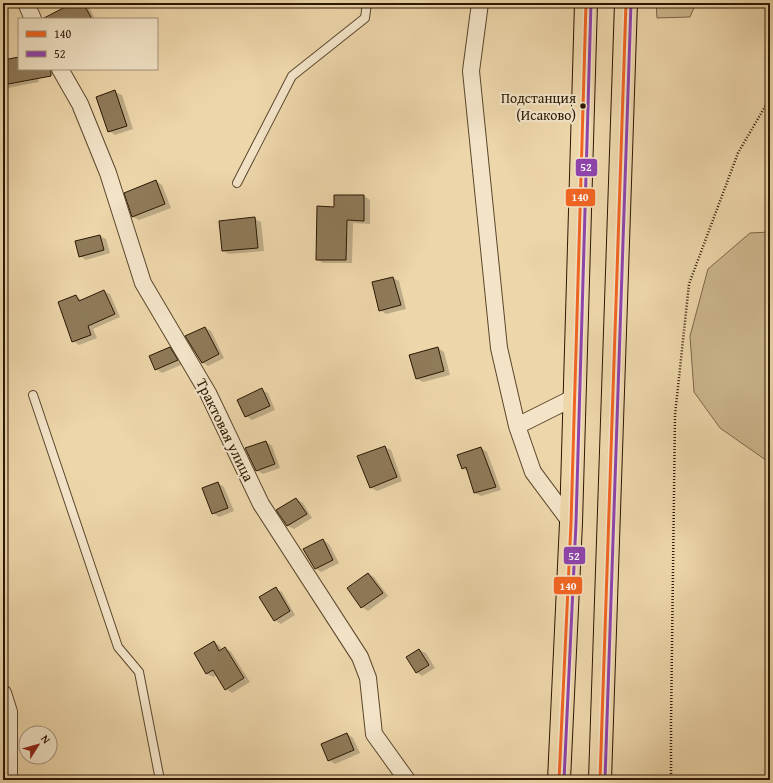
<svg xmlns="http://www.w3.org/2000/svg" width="773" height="783" font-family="'Gentium Book Plus',serif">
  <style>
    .green { fill: #ccb68d; stroke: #7b6648 }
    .shadow { fill: #0003 }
    .building { fill: #8f7a59; stroke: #2a1702 }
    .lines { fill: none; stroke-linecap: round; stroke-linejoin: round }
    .service-casing { stroke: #5b472c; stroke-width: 10 }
    .minor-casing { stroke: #5b472c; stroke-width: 18 }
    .primary-casing { stroke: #2a1702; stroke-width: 24 }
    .path { stroke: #2a1702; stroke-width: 2.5; stroke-dasharray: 1 2; stroke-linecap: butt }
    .service { stroke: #f3e4c8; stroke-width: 8 }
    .minor { stroke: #f3e4c8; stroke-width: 16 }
    .primary { stroke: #edd6aa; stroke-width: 22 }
    .bus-1-casing { stroke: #f3e4c8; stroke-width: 6 }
    .bus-2-casing { stroke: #f3e4c8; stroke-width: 6 }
    .bus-1 { stroke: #f26522; stroke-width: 3 }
    .bus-2 { stroke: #8e44ad; stroke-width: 3 }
    .bus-dot { fill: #2a1702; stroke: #f3e4c8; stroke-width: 1.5 }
    .labels { text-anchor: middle; stroke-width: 4; stroke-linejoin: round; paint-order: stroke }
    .bus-label { font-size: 14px; fill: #2a1702; stroke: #f3e4c8; text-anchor: end }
    .street-label { font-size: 15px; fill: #2a1702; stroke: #f3e4c8 }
    .line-badge { stroke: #f3e4c8; stroke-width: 1.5 }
    .badge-label { font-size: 11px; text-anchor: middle; font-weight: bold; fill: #fff }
  </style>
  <rect width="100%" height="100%" fill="#edd6aa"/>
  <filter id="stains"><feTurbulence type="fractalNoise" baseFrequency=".005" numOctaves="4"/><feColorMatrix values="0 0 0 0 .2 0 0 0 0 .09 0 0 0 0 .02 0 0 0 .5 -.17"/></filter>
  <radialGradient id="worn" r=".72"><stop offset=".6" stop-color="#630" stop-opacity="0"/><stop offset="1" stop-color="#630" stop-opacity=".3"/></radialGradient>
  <path class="green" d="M 656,3 L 696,3 L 690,17 L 657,18 Z
    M 770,232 L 770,463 L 720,428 L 694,392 L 690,336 L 708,269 L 750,233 Z"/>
  <path class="shadow" d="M 68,3 L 87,3 L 95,19 L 52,19 L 69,6 Z
    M 19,58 L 19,69 L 36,69 L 39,82 L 8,88 L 3,85 L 3,61 Z
    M 115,92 L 122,95 L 133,129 L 115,135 L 109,131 Z
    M 156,181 L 162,185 L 171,208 L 139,220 L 133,217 Z
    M 335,196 L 364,196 L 370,200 L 370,224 L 353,223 L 352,263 L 323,263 L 317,259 L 335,208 Z
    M 255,219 L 261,222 L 264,251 L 229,254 L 223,251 L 220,222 Z
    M 100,236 L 106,239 L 110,253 L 86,260 L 80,256 Z
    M 393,278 L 399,281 L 406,309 L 386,314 L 380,310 Z
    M 104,291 L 110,294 L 120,317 L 93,329 L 97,338 L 79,345 L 73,341 L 76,296 L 83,301 Z
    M 205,328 L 211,331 L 224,358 L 208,366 L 202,362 Z
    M 170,348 L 176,352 L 183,364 L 162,373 L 156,369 Z
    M 438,348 L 444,352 L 450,375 L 423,382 L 416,378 Z
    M 261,390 L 268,393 L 275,410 L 252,420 L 246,416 Z
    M 266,442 L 272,446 L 280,468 L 263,474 L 256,470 Z
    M 385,447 L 391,450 L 402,481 L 377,491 L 370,487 Z
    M 481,448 L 487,452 L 501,490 L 481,496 L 475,493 L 469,472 L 462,468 Z
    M 218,483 L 224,487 L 234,511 L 219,517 L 213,513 Z
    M 296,499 L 303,503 L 312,518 L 294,529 L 288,526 L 278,511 Z
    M 323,540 L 329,544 L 339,563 L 321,572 L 315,568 Z
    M 368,574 L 374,577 L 388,596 L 368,611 L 362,607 L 348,588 Z
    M 276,589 L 282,592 L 295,615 L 281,624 L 274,620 Z
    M 214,642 L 220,646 L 222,650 L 225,648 L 231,652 L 250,682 L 232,693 L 226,689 L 217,675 L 213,677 L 207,674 L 195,654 Z
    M 419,650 L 426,653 L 435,668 L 422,676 L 416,672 Z
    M 347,734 L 353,738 L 360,753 L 335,764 L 329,760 Z"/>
  <path class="building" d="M 73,3 L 83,3 L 92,19 L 42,19 Z
    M 19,57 L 19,69 L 51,69 L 51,76 L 3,85 L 3,60 Z
    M 115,90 L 127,126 L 108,132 L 96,97 Z
    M 156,180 L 165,204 L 132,217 L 124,193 Z
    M 334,195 L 364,195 L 364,221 L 347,220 L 346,260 L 316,260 L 317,206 L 334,207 Z
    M 255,217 L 258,248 L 222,251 L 219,221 Z
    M 100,235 L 104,250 L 79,257 L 75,241 Z
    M 393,277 L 401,305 L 379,311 L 372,282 Z
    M 104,290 L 115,314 L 88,326 L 91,335 L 72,342 L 58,302 L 76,295 L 79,301 Z
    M 205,327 L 219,354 L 202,363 L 185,336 Z
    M 170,347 L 178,360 L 155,370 L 149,356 Z
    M 438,347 L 444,371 L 416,379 L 409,355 Z
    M 262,388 L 270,406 L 245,417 L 237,400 Z
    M 266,441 L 275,464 L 256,471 L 245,448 Z
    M 385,446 L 397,477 L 370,488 L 357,456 Z
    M 481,447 L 496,487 L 474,493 L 466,467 L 462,469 L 457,455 Z
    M 218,482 L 228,508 L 212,514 L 202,488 Z
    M 296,498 L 307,514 L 287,526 L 276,510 Z
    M 323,539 L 333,560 L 315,569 L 303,549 Z
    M 368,573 L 383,593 L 361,608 L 347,588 Z
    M 276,587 L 290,611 L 274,621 L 259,597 Z
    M 214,641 L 219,651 L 225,647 L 244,678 L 225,690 L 213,670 L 206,674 L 194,653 Z
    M 419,649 L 429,665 L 416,673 L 406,657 Z
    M 347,733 L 354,750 L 328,761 L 321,744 Z"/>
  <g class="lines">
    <defs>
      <path id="service" d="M 237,183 L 292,76 L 365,18 L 367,3
        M 33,395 L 118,647 L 139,672 L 160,780"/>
      <path id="minor" d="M 26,3 L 33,19
        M 480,3 L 471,71 L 499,348 L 517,426 L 533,472 L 571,523
        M 60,69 L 80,104 L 108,173 L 143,283 L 208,393 L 261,504 L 360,657 L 368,678 L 374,734 L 407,780
        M 517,426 L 575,397
        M 3,693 L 9,712 L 9,780"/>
      <path id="primary" d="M 559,780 L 571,523 L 586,3
        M 600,780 L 626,3"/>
    </defs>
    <use href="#service" class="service-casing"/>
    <use href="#minor" class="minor-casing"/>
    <use href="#primary" class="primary-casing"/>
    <path class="path" d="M 671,780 L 671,724 L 675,415 L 689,284 L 738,153 L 770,98"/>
    <use href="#service" class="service"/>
    <use href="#minor" class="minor"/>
    <use href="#primary" class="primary"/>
    <defs>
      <path id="bus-1" d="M 559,780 L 571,523 L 586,3
        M 600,780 L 626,3"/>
      <path id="bus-2" d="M 564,780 L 576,523 L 591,3
        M 605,780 L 631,3"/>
    </defs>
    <use href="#bus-1" class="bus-1-casing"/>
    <use href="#bus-2" class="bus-2-casing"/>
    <use href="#bus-1" class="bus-1"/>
    <use href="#bus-2" class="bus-2"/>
  </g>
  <circle class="bus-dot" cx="583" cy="106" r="3.5"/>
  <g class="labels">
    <g class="bus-label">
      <text x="576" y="103">Подстанция<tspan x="576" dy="17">(Исаково)</tspan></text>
    </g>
    <g class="street-label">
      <text transform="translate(225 430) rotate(64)" y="5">Трактовая улица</text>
    </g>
  </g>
  <g class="line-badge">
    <rect x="575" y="158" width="23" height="19" rx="4" fill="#8e44ad"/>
    <rect x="565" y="188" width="31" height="19" rx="4" fill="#f26522"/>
    <rect x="563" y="546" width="23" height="19" rx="4" fill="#8e44ad"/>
    <rect x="553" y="576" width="30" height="19" rx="4" fill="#f26522"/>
  </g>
  <g class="badge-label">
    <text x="586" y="171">52</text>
    <text x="580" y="201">140</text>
    <text x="574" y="560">52</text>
    <text x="568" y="590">140</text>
  </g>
  <rect width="773" height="783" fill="none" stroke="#edd6aa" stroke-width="16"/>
  <rect x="4" y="4" width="765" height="775" fill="none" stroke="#2a1702" stroke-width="2"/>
  <rect x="8" y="8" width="757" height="767" fill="none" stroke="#2a1702"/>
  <rect x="18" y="18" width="140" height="52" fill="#f3e4c8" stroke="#a39279"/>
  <rect x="26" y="31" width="20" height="6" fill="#f26522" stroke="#a39279"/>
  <text x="54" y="38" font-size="12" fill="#2a1702">140</text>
  <rect x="26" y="51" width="20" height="6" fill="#8e44ad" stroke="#a39279"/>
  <text x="54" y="58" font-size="12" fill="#2a1702">52</text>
  <g transform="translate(38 745) rotate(53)"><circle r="19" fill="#f3e4c8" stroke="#a39279"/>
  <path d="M0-3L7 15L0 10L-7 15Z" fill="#8f2418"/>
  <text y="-6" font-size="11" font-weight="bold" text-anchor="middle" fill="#2a1702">N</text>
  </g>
  <rect width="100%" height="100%" filter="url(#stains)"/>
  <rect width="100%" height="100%" fill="url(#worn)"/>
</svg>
